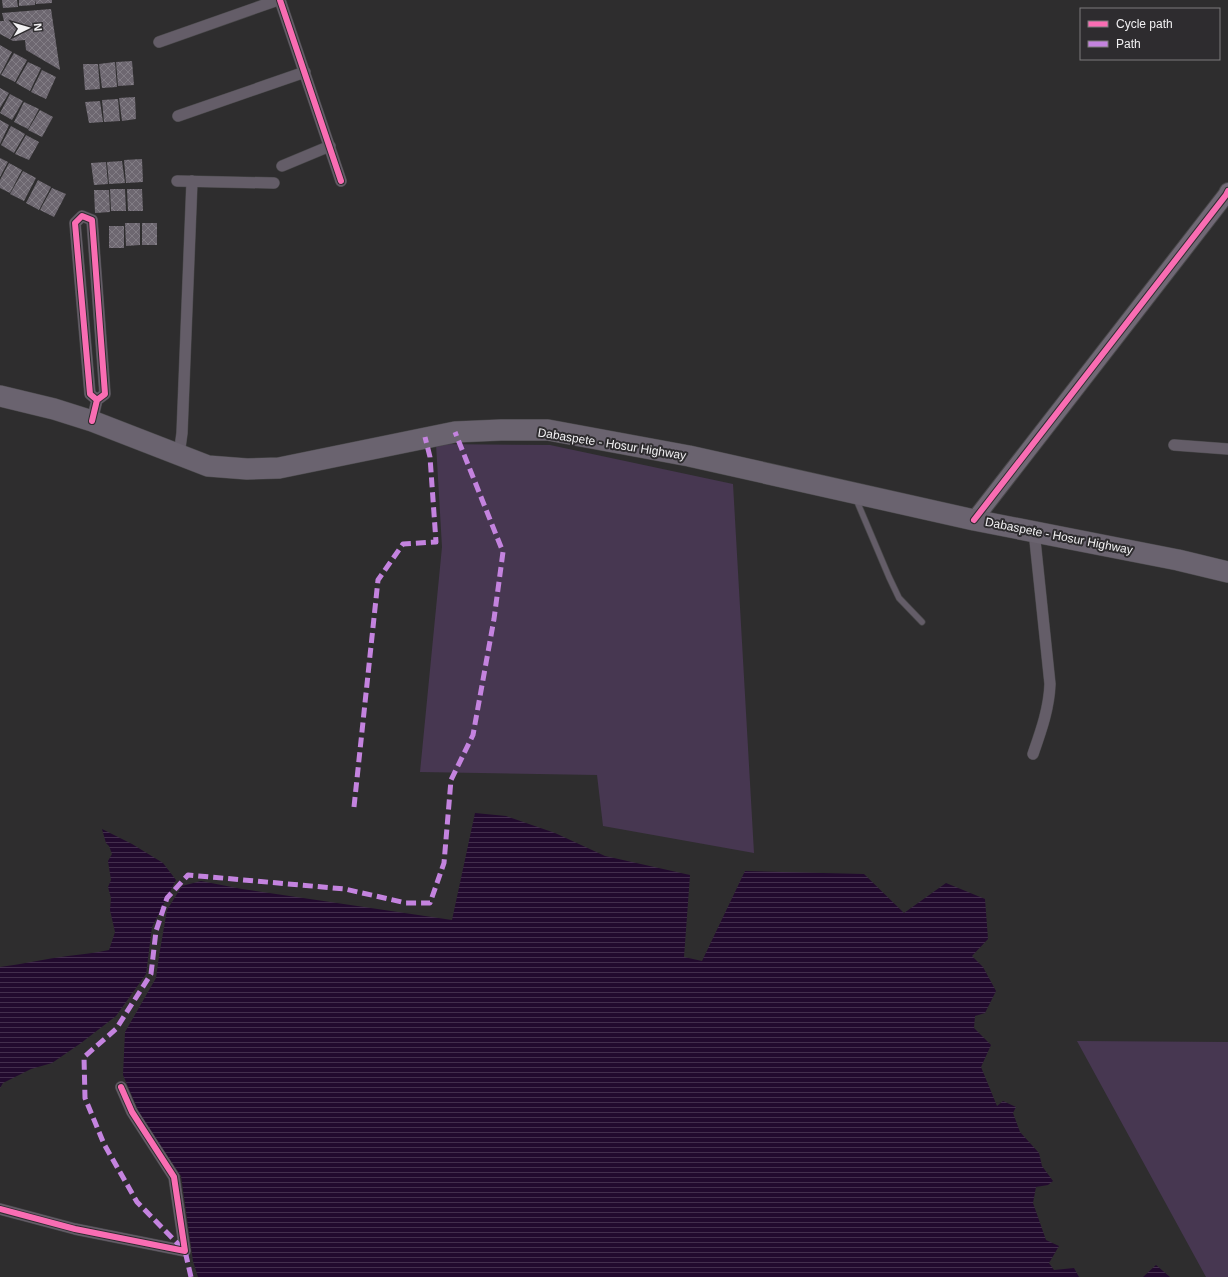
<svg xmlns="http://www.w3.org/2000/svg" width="1228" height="1277" font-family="Helvetica,sans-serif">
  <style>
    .green { fill: #473751 }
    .water { fill: url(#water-rules) }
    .building { fill: url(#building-cross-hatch) }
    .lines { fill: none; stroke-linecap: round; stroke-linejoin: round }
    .lane-casing { stroke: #49484a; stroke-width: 7 }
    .street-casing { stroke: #49484a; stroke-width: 12 }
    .secondary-casing { stroke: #49484a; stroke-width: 18 }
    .highway-casing { stroke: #49484a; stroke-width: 22 }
    .lane { stroke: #645d68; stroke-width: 5.5 }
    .street { stroke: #645d68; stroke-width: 11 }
    .secondary { stroke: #706875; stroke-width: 16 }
    .highway { stroke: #6a636f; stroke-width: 21 }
    .quiet { stroke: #c483df; stroke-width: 5; stroke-dasharray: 10 5; stroke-linecap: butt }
    .cycleway-casing { stroke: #2e2c2f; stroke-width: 8 }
    .cycleway { stroke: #f96db3; stroke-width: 6 }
    .labels { text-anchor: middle; stroke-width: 4; stroke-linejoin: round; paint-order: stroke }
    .street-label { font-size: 12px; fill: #f2f1f3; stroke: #2e2c2f }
  </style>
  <defs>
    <pattern id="water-rules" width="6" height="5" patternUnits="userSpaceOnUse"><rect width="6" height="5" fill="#220a2e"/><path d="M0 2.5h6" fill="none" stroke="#432e4d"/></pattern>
    <pattern id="building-cross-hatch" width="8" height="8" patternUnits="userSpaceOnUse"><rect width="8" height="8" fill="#6d6770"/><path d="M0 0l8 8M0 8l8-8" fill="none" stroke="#827d85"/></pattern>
  </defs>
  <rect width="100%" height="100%" fill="#2e2d2e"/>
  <path class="green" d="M 436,444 L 550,445 L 733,484 L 754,853 L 603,826 L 597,775 L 420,772 L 442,547 Z
    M 1077,1041 L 1228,1042 L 1228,1277 L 1206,1277 Z"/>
  <path class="water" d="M 475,813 L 506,816 L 555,833 L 605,856 L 690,875 L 684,957 L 702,961 L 745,871 L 864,874 L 904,913 L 946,883 L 985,899 L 988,939 L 972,956 L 983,967 L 996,991 L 985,1013 L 975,1016 L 974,1028 L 991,1045 L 981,1067 L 997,1106 L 1003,1101 L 1016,1107 L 1013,1113 L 1020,1132 L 1039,1153 L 1042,1166 L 1053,1181 L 1048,1185 L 1036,1187 L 1033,1203 L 1046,1240 L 1059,1246 L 1049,1263 L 1054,1270 L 1074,1268 L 1079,1277 L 198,1277 L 193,1261 L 181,1176 L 141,1117 L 123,1075 L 125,1032 L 156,978 L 159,956 L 167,910 L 182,886 L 201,881 L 242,889 L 452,920 Z
    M 102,829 L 132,844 L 163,863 L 176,880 L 152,927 L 146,974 L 116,1016 L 81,1043 L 52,1063 L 31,1069 L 3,1083 L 0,1088 L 0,967 C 23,964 45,959 68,956 C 82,954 95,953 109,950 L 115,932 L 110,910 L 111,898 L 108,887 L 111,880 L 108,861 L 112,854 L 109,846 L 106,843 Z
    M 1156,1265 L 1170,1277 L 1143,1277 Z"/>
  <path class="building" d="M 2,0 L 17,0 L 18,7 L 3,8 Z
    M 19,0 L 35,0 L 35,5 L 19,6 Z
    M 35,0 L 52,0 L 52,3 L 36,4 Z
    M 51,9 L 60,70 L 26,50 L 25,40 L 13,41 L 0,34 L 0,21 L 4,21 L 2,13 Z
    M 0,45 L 12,52 L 0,75 Z
    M 14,53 L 27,60 L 15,82 L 1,75 Z
    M 132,61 L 134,85 L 118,86 L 116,62 Z
    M 28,62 L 41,68 L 30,91 L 16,83 Z
    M 115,62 L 117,87 L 102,88 L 99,64 Z
    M 83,64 L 98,64 L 100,89 L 85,90 Z
    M 42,70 L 56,77 L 46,99 L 31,92 Z
    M 0,88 L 9,93 L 0,108 Z
    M 10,94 L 23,101 L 12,120 L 0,113 Z
    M 135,97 L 136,119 L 122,121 L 119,98 Z
    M 118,99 L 120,121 L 104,122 L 102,100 Z
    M 100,101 L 103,122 L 89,123 L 85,102 Z
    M 24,102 L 39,109 L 28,129 L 14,122 Z
    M 40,110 L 53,117 L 42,137 L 28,130 Z
    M 0,120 L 9,125 L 0,144 Z
    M 11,126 L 25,134 L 14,153 L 1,145 Z
    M 26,135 L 39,142 L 29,160 L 15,154 Z
    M 0,158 L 8,162 L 0,177 Z
    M 142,159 L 143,182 L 126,183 L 124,160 Z
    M 122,161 L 125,183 L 109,184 L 107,162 Z
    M 106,162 L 108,184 L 94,185 L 91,163 Z
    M 9,163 L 22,170 L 10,193 L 0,188 L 0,180 Z
    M 23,171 L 36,178 L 24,201 L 10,194 Z
    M 38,180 L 51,187 L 39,210 L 26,203 Z
    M 52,188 L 66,194 L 54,217 L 40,210 Z
    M 110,189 L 125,189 L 126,211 L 111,211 Z
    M 127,189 L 142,189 L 143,211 L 128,211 Z
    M 94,190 L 109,190 L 110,212 L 95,213 Z
    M 125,223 L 140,223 L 140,245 L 126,246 Z
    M 142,223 L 157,223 L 157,245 L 142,245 Z
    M 109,226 L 124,226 L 124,248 L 109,248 Z"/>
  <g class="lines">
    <defs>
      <path id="lane" d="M 856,499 L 889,577 L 899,598 L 922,622"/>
      <path id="street" d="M 280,0 L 341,181
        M 159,42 L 278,0
        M 178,116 L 305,72
        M 282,166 L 330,146
        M 177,181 L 274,183
        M 92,421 L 97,400 L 105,394 L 92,220 L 82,216 L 75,223 L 90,394 L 97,400
        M 1174,445 L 1228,449
        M 179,455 L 182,433 L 192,181
        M 1033,754 C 1041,731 1049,709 1050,684 L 1034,531
        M 0,1209 L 75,1229 L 185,1251 L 174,1177 L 132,1112 L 121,1087"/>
      <path id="secondary" d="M 974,520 L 1226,195 L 1228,191"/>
      <path id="highway" d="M 0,396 L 54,409 L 92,421 L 208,466 L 247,469 L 279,468 L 455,432 L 501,430 L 548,430 L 689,456 L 974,520 L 1178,560 L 1228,572"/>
    </defs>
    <use href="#lane" class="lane-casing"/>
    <use href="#street" class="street-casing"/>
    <use href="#secondary" class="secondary-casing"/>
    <use href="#highway" class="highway-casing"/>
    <use href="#lane" class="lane"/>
    <use href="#street" class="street"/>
    <use href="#secondary" class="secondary"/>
    <use href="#highway" class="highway"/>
    <path class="quiet" d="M 354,807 L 378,580 L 403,544 L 436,542 L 430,457 L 425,437
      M 191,1277 L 185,1251 L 137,1202 L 104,1144 L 85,1098 L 84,1057 L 116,1029 L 151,974 L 156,931 L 167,898 L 188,875 L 345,889 L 406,903 L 430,903 L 444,863 L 451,780 L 473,735 L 494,619 L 503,552 L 455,432"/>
    <defs>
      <path id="cycleway" d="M 280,0 L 341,181
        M 92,421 L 97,400 L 105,394 L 92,220 L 82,216 L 75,223 L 90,394 L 97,400
        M 974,520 L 1226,195 L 1228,191
        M 0,1209 L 75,1229 L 185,1251 L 174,1177 L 132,1112 L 121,1087"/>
    </defs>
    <use href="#cycleway" class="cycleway-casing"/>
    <use href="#cycleway" class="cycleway"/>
  </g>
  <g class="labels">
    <g class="street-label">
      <text transform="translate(612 444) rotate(9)" y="4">Dabaspete - Hosur Highway</text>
      <text transform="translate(1059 536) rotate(11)" y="4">Dabaspete - Hosur Highway</text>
    </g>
  </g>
  <rect x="1080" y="8" width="140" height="52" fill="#2e2c2f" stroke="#7c7b7d"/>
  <rect x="1088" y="21" width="20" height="6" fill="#f96db3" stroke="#7c7b7d"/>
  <text x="1116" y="28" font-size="12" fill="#f2f1f3">Cycle path</text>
  <rect x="1088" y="41" width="20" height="6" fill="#c483df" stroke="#7c7b7d"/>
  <text x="1116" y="48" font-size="12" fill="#f2f1f3">Path</text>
  <g transform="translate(28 28) rotate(85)" stroke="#2e2c2f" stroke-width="3" paint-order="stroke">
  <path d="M0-3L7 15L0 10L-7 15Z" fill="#f2f1f3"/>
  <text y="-6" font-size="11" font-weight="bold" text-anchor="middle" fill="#f2f1f3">N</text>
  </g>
</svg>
